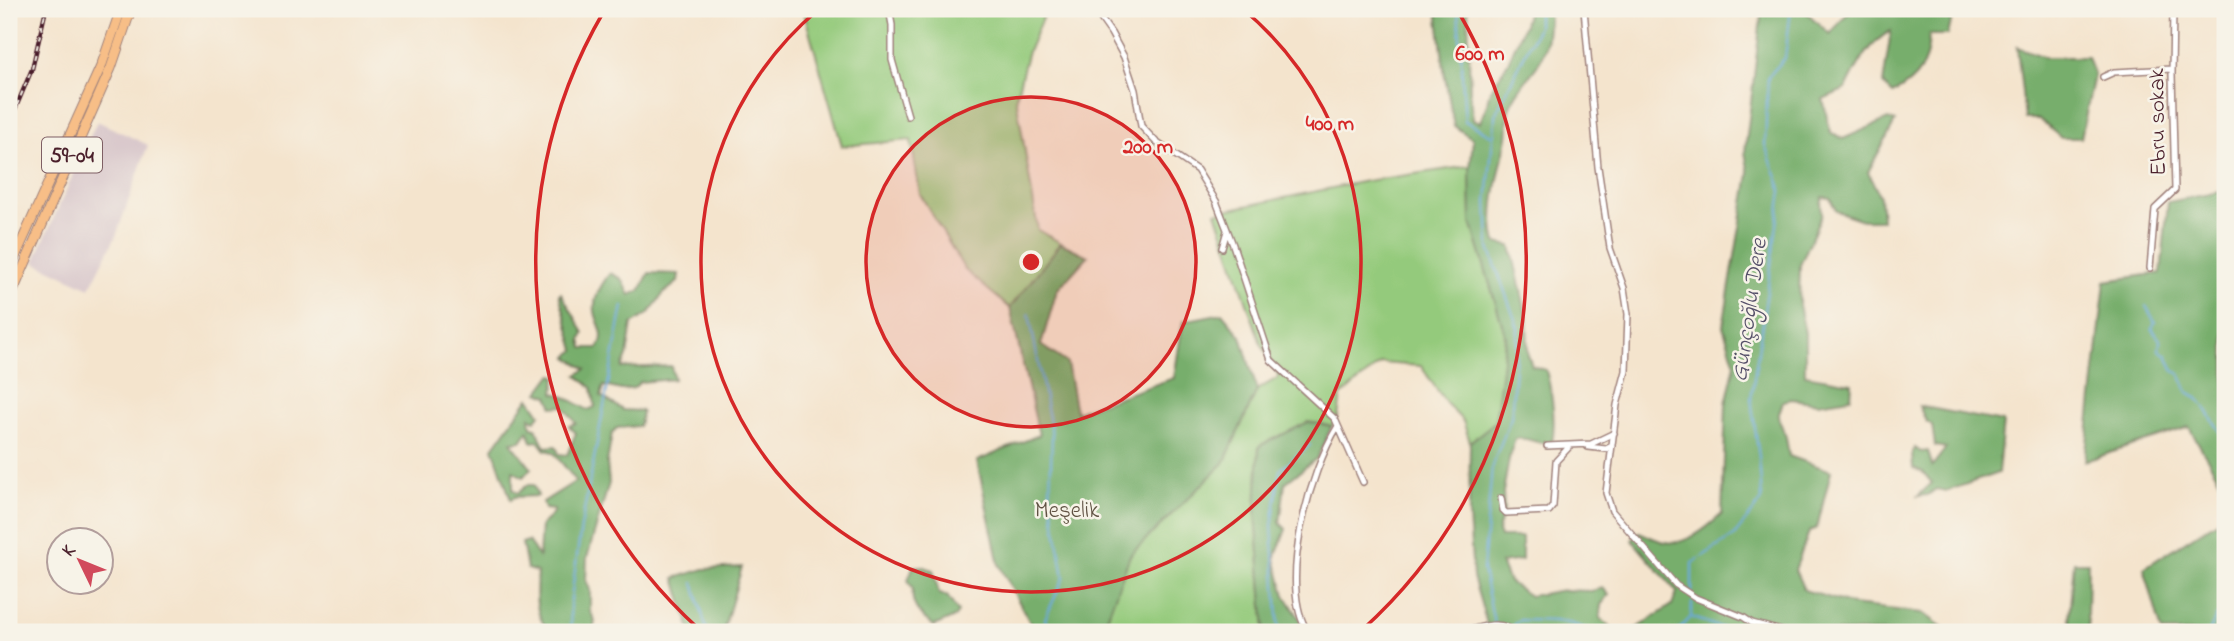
<svg xmlns="http://www.w3.org/2000/svg" width="2234" height="641" font-family="'Indie Flower',sans-serif">
  <style>
    .industrial { fill: #d2bec5 }
    .green { fill: #94ca7c; stroke: #6f7454; stroke-width: 2 }
    .forest { fill: #77ae6c; stroke: #60664c; stroke-width: 2 }
    .lines { fill: none; stroke-linecap: round; stroke-linejoin: round }
    .stream { stroke: #6aa9dd; stroke-width: 2 }
    .minor-casing { stroke: #9f827c; stroke-width: 8 }
    .primary-casing { stroke: #9f827c; stroke-width: 11 }
    .minor { stroke: #fff; stroke-width: 5 }
    .primary { stroke: #f7be87; stroke-width: 9 }
    .rail-casing { stroke: #4a1f2b; stroke-width: 4.5 }
    .rail { stroke: #f7f3e8; stroke-width: 2; stroke-dasharray: 5; stroke-linecap: butt }
    .ring { fill: none; stroke: #d62828; stroke-width: 3.5 }
    .labels { text-anchor: middle; stroke-width: 5; stroke-linejoin: round; paint-order: stroke }
    .shield { fill: #f7f3e8; stroke: #7e5f64; stroke-width: 2 }
    .shield-label { font-size: 21px; font-weight: bold; fill: #4a1f2b }
    .street-label { font-size: 23px; fill: #4a1f2b; stroke: #f7f3e8 }
    .park-label { font-size: 23px; fill: #605243; stroke: #f7f3e8 }
    .water-label { font-size: 24px; font-style: italic; fill: #554f69; stroke: #f7f3e8 }
    .centre { fill: #d62828; stroke: #f7f3e8; stroke-width: 3.5 }
    .ring-label { font-size: 21px; text-anchor: middle; font-weight: bold; fill: #d62828; stroke: #f7f3e8; stroke-width: 5; stroke-linejoin: round; paint-order: stroke }
  </style>
  <rect width="100%" height="100%" fill="#f7f3e8"/>
  <filter id="ink" filterUnits="userSpaceOnUse"><feTurbulence type="fractalNoise" baseFrequency=".0143" numOctaves="2"/><feDisplacementMap in="SourceGraphic" scale="14" xChannelSelector="R" yChannelSelector="G"/><feConvolveMatrix kernelMatrix="1 2 1 2 8 2 1 2 1" color-interpolation-filters="sRGB"/></filter>
  <filter id="wash" filterUnits="userSpaceOnUse"><feTurbulence type="fractalNoise" baseFrequency=".00686" numOctaves="4" result="noise"/><feDisplacementMap in="SourceGraphic" scale="28" xChannelSelector="R" yChannelSelector="G"/><feGaussianBlur stdDeviation="1.57" result="paint"/><feColorMatrix in="noise" values="0 0 0 0 0 0 0 0 0 0 0 0 0 0 0 0 0 1.4 0 .05"/><feComposite in="paint" operator="in"/></filter>
  <g filter="url(#wash)">
    <rect width="100%" height="100%" fill="#f4e4cd"/>
    <path class="industrial" d="M 97,121 L 148,145 L 116,236 L 90,288 L 34,262 Z"/>
    <path class="green" d="M 803,9 L 1046,9 L 1027,54 L 1016,97 L 1038,230 L 1061,243 L 1010,308 L 965,270 L 920,194 L 911,140 L 842,146 Z
      M 1470,166 L 1471,222 L 1505,334 L 1501,387 L 1495,422 L 1470,442 L 1463,421 L 1446,403 L 1421,366 L 1381,363 L 1341,396 L 1338,417 L 1332,426 L 1307,422 C 1293,432 1275,436 1259,446 L 1256,513 L 1265,632 L 1102,632 L 1130,555 L 1224,463 L 1257,390 L 1279,377 L 1260,341 L 1216,212 L 1366,181 Z"/>
    <path class="forest" d="M 1437,9 L 1468,9 L 1470,95 L 1473,119 L 1480,122 L 1487,104 L 1489,93 L 1508,62 L 1524,25 L 1528,9 L 1549,9 C 1548,28 1548,49 1537,66 C 1527,80 1517,90 1510,106 C 1506,115 1509,127 1507,137 C 1501,170 1487,210 1496,243 L 1511,246 L 1527,317 L 1528,355 L 1532,366 L 1546,370 C 1552,393 1556,421 1552,444 C 1536,445 1529,436 1515,439 L 1510,454 L 1503,492 L 1504,510 L 1498,531 L 1500,537 L 1522,537 L 1522,560 L 1501,563 L 1509,582 L 1530,596 L 1563,590 L 1591,591 L 1603,588 L 1609,595 L 1601,605 L 1600,618 L 1615,632 L 1463,632 L 1487,624 L 1473,577 L 1469,516 L 1470,442 L 1495,422 L 1506,337 L 1471,222 L 1470,169 L 1473,139 L 1454,126 L 1445,77 Z
      M 1762,9 L 1809,9 L 1806,12 L 1830,34 L 1851,9 L 1954,9 L 1948,35 L 1929,35 C 1928,65 1919,79 1893,94 L 1883,84 L 1891,31 C 1870,41 1856,68 1846,89 L 1823,99 L 1830,132 L 1843,139 L 1888,119 L 1895,122 L 1868,172 L 1880,197 L 1882,220 L 1863,220 L 1836,211 L 1830,198 L 1823,197 L 1821,203 L 1822,214 L 1800,265 L 1799,305 L 1805,333 L 1805,375 L 1852,383 L 1851,398 L 1818,403 L 1792,399 L 1783,401 L 1778,417 L 1786,437 L 1789,456 L 1831,471 L 1817,528 L 1809,532 L 1795,570 L 1804,590 L 1853,605 L 1923,613 L 1949,632 L 1631,632 L 1672,605 L 1677,592 L 1632,540 L 1639,532 C 1647,535 1657,541 1666,542 C 1686,546 1708,527 1722,514 L 1726,404 L 1735,364 L 1723,326 L 1749,174 L 1745,152 Z
      M 2017,47 L 2045,57 L 2088,57 L 2094,75 L 2081,138 L 2061,138 L 2039,119 L 2025,119 Z
      M 2225,191 L 2225,489 L 2189,427 L 2085,461 L 2105,281 L 2161,273 L 2168,202 Z
      M 1061,243 L 1088,256 L 1057,290 L 1041,345 L 1067,363 L 1076,412 L 1174,378 L 1183,321 L 1222,313 L 1241,336 L 1257,390 L 1224,463 L 1130,555 L 1102,632 L 1035,632 L 999,565 L 977,461 L 1039,435 L 1010,308 Z
      M 610,273 L 622,279 L 630,295 L 640,291 L 649,273 L 679,274 L 678,282 L 664,293 L 648,314 L 632,324 L 627,356 L 622,368 L 671,366 L 674,379 L 640,382 L 634,388 L 621,390 L 604,386 L 601,396 L 623,410 L 642,411 L 639,426 L 617,428 L 612,433 L 607,463 L 609,483 L 587,558 L 586,580 L 590,590 L 590,611 L 595,621 L 593,632 L 551,632 C 533,617 536,594 537,572 L 527,569 L 522,543 L 528,541 L 539,557 L 541,525 L 551,516 L 554,510 L 545,509 L 543,502 L 576,481 L 553,452 L 545,450 L 538,441 L 532,442 L 528,431 L 521,441 L 511,442 L 531,468 L 523,477 L 513,471 L 513,490 L 518,493 L 527,485 L 534,485 L 538,496 L 514,497 L 511,500 L 493,448 L 529,398 L 540,414 L 535,421 L 530,417 L 531,427 L 536,428 L 545,447 L 556,446 L 559,454 L 567,455 L 576,433 L 569,426 L 576,423 L 563,406 L 553,407 L 548,396 L 539,392 L 552,375 L 556,376 L 554,393 L 562,395 L 588,410 L 595,407 L 592,388 L 577,375 L 586,369 L 568,357 L 575,350 L 559,294 L 561,293 L 584,333 L 581,340 L 583,348 L 598,348 C 606,336 600,328 596,316 C 591,300 601,285 610,273 Z
      M 1919,406 L 2003,422 L 1998,473 L 1947,491 L 1936,489 L 1928,495 L 1918,496 L 1932,483 L 1923,472 L 1913,468 L 1912,453 L 1915,448 L 1921,452 L 1928,451 L 1932,466 L 1946,448 L 1935,446 L 1932,425 L 1926,421 Z
      M 1308,422 L 1332,426 L 1317,458 L 1285,483 L 1280,523 L 1286,529 L 1275,559 L 1285,595 L 1308,632 L 1265,632 L 1256,513 L 1259,446 Z
      M 2225,516 L 2225,632 L 2162,632 L 2144,568 Z
      M 2074,562 L 2088,562 L 2087,615 L 2089,632 L 2072,632 L 2069,617 Z
      M 922,566 L 933,570 L 939,594 L 947,596 L 958,612 L 955,617 L 934,626 C 921,617 910,606 913,589 L 908,580 L 913,567 Z
      M 742,567 L 723,632 L 691,632 L 675,578 L 704,569 Z"/>
    <g class="lines">
      <path class="stream" d="M 1458,9 L 1465,121 L 1493,136 L 1487,201 L 1489,248 L 1518,328 L 1511,418 L 1492,466 L 1483,570 L 1496,632
        M 1494,134 L 1495,115 L 1538,27 L 1538,9
        M 2146,306 L 2155,322 L 2152,328 L 2160,340 L 2159,350 L 2167,355 L 2174,371 L 2180,374 L 2188,392 C 2207,400 2210,423 2225,436
        M 1029,314 L 1052,434 L 1050,493 L 1064,577 L 1045,619 L 1050,632
        M 694,583 L 707,632
        M 1692,592 L 1692,563 L 1734,536 L 1762,500 L 1759,457 L 1751,399 L 1782,191 L 1765,145 L 1768,77 L 1785,58 L 1791,9
        M 1691,616 L 1692,603
        M 420,628 L 420,632
        M 571,632 L 570,606 L 581,527 L 623,306
        M 1279,632 L 1272,526 L 1280,470 L 1310,445
        M 1506,632 L 1519,620 C 1545,621 1568,618 1591,632
        M 1677,632 L 1691,617 L 1733,632
        M 2209,632 L 2217,616 L 2225,615"/>
    </g>
  </g>
  <g filter="url(#ink)">
    <g class="lines">
      <defs>
        <path id="minor" d="M 889,9 L 892,25 L 892,60 L 908,116
          M 1094,9 L 1111,33 L 1124,57 L 1135,90 L 1141,126 L 1156,142 L 1197,170 L 1216,201 L 1233,245 L 1271,360 L 1335,419 L 1363,482
          M 1584,9 L 1598,167 L 1610,248 L 1624,288 L 1628,314 L 1626,371 L 1617,405 L 1606,493 L 1612,511 L 1676,585 L 1696,598 L 1743,617 L 1752,623 L 1786,632
          M 2103,77 L 2114,72 L 2172,69
          M 1222,248 L 1227,231
          M 2150,268 L 2155,209 L 2175,190 L 2172,74 L 2173,9
          M 1547,446 L 1591,444 L 1614,433
          M 1588,447 L 1606,449 L 1612,446
          M 1501,498 L 1503,510 L 1506,513 L 1549,511 L 1553,506 L 1556,461 L 1570,446
          M 1308,632 C 1277,586 1310,470 1338,426
          M 1465,632 C 1480,627 1501,619 1514,632"/>
        <path id="primary" d="M 9,270 L 102,64 L 121,9
          M 9,300 L 111,68 L 131,9"/>
      </defs>
      <use href="#minor" class="minor-casing"/>
      <use href="#primary" class="primary-casing"/>
      <use href="#minor" class="minor"/>
      <use href="#primary" class="primary"/>
      <defs>
        <path id="rail" d="M 9,124 L 32,69 L 46,9"/>
      </defs>
      <use href="#rail" class="rail-casing"/>
      <use href="#rail" class="rail"/>
    </g>
  </g>
  <circle cx="1031" cy="262" r="165" fill="#d62828" fill-opacity=".12"/>
  <g class="ring">
    <circle cx="1031" cy="262" r="165"/>
    <path d="M1243 9A330 330 0 1 1 819 9"/>
    <path d="M700 630A495 495 0 0 1 604 11M1458 11A495 495 0 0 1 1362 630"/>
  </g>
  <g class="labels">
    <rect class="shield" x="42" y="137.5" width="60" height="35" rx="5"/>
    <g class="shield-label">
      <text x="72" y="162">59-04</text>
    </g>
    <g class="street-label">
      <text transform="translate(2156 122) rotate(-91)" y="8">Ebru sokak</text>
    </g>
    <g class="park-label">
      <text x="1067" y="517">Meşelik</text>
    </g>
    <g class="water-label">
      <text transform="translate(1748 310) rotate(-82)" y="8">Günçoğlu Dere</text>
    </g>
  </g>
  <circle cx="1031" cy="262" r="10" class="centre"/>
  <g class="ring-label">
    <text x="1480" y="60">600 m</text>
    <text x="1330" y="130">400 m</text>
    <text x="1148" y="153">200 m</text>
  </g>
  <rect width="2234" height="641" fill="none" stroke="#f7f3e8" stroke-width="35"/>
  <g transform="translate(80 561) rotate(313)"><circle r="33" fill="#f7f3e8" stroke="#b29e9c" stroke-width="2"/>
  <path d="M0-5L12 26L0 18L-12 26Z" fill="#d1495b"/>
  <text y="-10" font-size="19" font-weight="bold" text-anchor="middle" fill="#4a1f2b">K</text>
  </g>
</svg>
